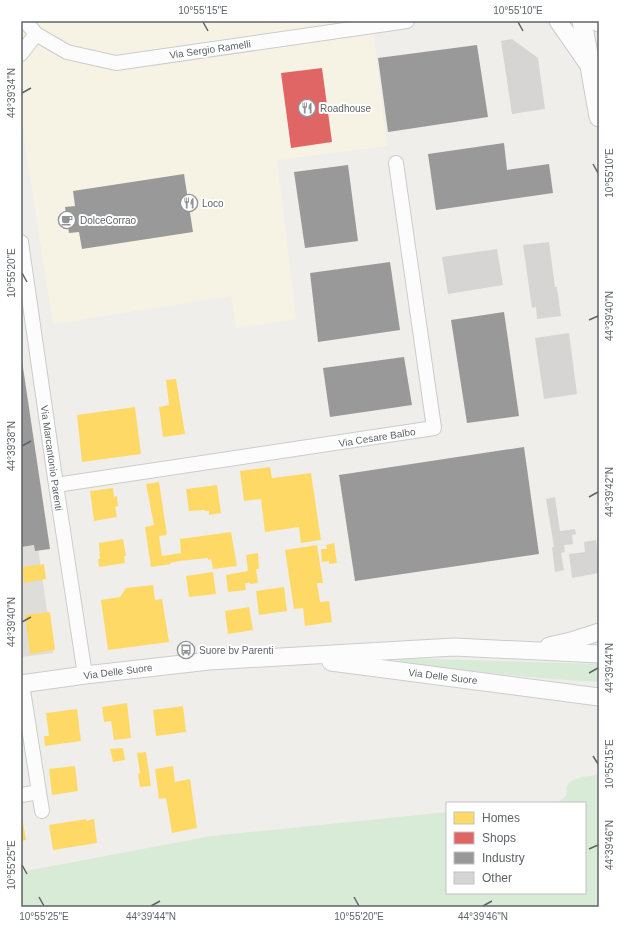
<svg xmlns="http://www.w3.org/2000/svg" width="620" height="928" font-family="Arial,sans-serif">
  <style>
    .commercial { fill: #f7f3e4 }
    .industrial { fill: #dfddda }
    .green { fill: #d8ebd6 }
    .homes { fill: #ffd966 }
    .shops { fill: #e06666 }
    .industry { fill: #999 }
    .building { fill: #d6d5d3 }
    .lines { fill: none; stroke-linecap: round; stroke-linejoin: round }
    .minor-casing { stroke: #cbcccc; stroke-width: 16 }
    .tertiary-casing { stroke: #cbcccc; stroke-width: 19 }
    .secondary-casing { stroke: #cacacb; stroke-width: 21 }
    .minor { stroke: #fdfcfc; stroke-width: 14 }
    .tertiary { stroke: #fdfcfc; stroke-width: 17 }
    .secondary { stroke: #fdfcfc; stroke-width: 19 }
    .ticks { fill: none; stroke: #5f6368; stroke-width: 1.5 }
    .labels { text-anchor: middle; stroke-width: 4; stroke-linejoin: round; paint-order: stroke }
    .street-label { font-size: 10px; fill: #5f6368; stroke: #fff }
    .poi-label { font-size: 10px; fill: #5f6368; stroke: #fff; text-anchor: start }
    .neatline { fill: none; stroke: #5f6368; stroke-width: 1.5 }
    .ticks-label { font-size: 10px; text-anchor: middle; fill: #5f6368 }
  </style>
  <rect width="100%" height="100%" fill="#efeeea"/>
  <path class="commercial" d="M 21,21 L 372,21 L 387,146 L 277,160 L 296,319 L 236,328 L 231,296 L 53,324 L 21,118 Z"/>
  <path class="industrial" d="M 21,428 L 53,653 L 21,657 Z"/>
  <path class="green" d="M 400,658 L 599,664 L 599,682 L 551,679 L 400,664 Z
    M 599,775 L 599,907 L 21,907 L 21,872 L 211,836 L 447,812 L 447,893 L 585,893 L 585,803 L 541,803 L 560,801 L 566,796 C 567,793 566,788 567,786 C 572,776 590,776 599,775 Z"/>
  <path class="homes" d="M 176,379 L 185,434 L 163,437 L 159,407 L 169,405 L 166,380 Z
    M 135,407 L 141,454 L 82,462 L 77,415 Z
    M 270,467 L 272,478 L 311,473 L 321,540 L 301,543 L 299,527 L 265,532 L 261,499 L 244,501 L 240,471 Z
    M 159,482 L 167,535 L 159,536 L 162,556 L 181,553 L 180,539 L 231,532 L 237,566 L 213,569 L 211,559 L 208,560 L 208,558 L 179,561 L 170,563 L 171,564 L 151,567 L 145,527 L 154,525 L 146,484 Z
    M 217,485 L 221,513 L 209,515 L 209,511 L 205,511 L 204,510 L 189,511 L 186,489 Z
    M 113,488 L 114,497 L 117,496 L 118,506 L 115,507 L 117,517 L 94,521 L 90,491 Z
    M 123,539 L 126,556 L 124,556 L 125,563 L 99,567 L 98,559 L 100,559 L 99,543 Z
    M 334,543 L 337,563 L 329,564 L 329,561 L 322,562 L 321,549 L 327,549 L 326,545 Z
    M 317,545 L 323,583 L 317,583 L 320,602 L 329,601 L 332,622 L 305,626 L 303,608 L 294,609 L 285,550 Z
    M 258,553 L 259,569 L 256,569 L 258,583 L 250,584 L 250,583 L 245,583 L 246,590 L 228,592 L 226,575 L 248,571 L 246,555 Z
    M 44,564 L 46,579 L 24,583 L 22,567 Z
    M 213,572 L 216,594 L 189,597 L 186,576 Z
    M 153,585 L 155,600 L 162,599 L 169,642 L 108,650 L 101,600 L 120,597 L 126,588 Z
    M 284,587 L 287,611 L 259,615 L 256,591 Z
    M 249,607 L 253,630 L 228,634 L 225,611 Z
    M 50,612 L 55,650 L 30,654 L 25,615 Z
    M 127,703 L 131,738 L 114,740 L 111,721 L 104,722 L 102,707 Z
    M 183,706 L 186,732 L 156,736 L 153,710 Z
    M 77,709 L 81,741 L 45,746 L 44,736 L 49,736 L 46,713 Z
    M 123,748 L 125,760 L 113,762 L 110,749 Z
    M 146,752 L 151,786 L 140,787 L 138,774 L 140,773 L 137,753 Z
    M 75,766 L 78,791 L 52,795 L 49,769 Z
    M 173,766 L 175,782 L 190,779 L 197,828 L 172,833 L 166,798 L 159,799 L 155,769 Z
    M 21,813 L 26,840 L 21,841 Z
    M 86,819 L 86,821 L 94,819 L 97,843 L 53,850 L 49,825 Z"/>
  <path class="shops" d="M 322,68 L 332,142 L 291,148 L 281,73 Z"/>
  <path class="industry" d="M 477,45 L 488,117 L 388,132 L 378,58 Z
    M 504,143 L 507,170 L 549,164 L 553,193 L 436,210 L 428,154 Z
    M 348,165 L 358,241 L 305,248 L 294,172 Z
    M 184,174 L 193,232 L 82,249 L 79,232 L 69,233 L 65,207 L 75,206 L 73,191 Z
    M 390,262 L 400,330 L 318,342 L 310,273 Z
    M 504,312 L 519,416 L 467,423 L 451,320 Z
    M 21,354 L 50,549 L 35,551 L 34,545 L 21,547 Z
    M 404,357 L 412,405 L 330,417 L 323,368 Z
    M 524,447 L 539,554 L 355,581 L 339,475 Z"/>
  <path class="building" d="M 512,39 L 538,58 L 545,109 L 512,114 L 501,41 Z
    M 549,242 L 555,287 L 557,287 L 561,316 L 537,319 L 536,307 L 532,308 L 523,245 Z
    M 497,249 L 503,285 L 448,294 L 442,257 Z
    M 569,333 L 577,394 L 544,399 L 535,338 Z
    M 555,497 L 560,531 L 575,529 L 576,534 L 572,535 L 573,544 L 564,545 L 565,552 L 561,553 L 564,570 L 555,572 L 552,547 L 554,547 L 546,499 Z
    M 596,540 L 599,561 L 599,573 L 572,578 L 569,554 L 585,552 L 584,542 Z"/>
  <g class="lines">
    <defs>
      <path id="minor" d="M 25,21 L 36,34 L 67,52 L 116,63 L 407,21
        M 21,54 L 36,34
        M 21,242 L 56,485 L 85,675
        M 56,485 L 434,428 L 396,163
        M 22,684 L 42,811
        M 21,795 L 39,792"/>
      <path id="tertiary" d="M 558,21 L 590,67
        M 549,646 L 571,641 L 599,632
        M 331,662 L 599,697
        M 21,684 L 85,675 L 209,661 L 454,647 L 599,654"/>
      <path id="secondary" d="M 582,21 L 599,117
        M 599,21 L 599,22"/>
    </defs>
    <use href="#minor" class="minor-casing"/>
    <use href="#tertiary" class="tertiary-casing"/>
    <use href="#secondary" class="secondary-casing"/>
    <use href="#minor" class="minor"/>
    <use href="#tertiary" class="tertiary"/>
    <use href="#secondary" class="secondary"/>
  </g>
  <path class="ticks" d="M 203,22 L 208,31M 518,22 L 523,31M 22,93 L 31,88M 593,164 L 598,173M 22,273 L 27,282M 589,320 L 598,316M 22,446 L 31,441M 589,497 L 598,492M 22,622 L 31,617M 589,673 L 598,668M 593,756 L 598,764M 589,849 L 598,845M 22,865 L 27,874M 39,897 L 44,906M 354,897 L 359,906M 151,906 L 160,901M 483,906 L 492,901"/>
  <defs>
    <symbol id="restaurant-ring" viewBox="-11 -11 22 22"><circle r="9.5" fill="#fff" stroke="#919496" stroke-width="1.5"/><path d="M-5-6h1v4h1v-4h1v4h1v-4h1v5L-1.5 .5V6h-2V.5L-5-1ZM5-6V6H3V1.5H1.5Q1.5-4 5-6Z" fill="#919496"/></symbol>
    <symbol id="cafe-ring" viewBox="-11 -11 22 22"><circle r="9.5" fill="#fff" stroke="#919496" stroke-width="1.5"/><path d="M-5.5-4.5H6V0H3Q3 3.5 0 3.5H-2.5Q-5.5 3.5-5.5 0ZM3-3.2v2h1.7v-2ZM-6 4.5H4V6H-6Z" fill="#919496"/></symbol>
    <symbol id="bus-ring" viewBox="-11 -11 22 22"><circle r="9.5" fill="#fff" stroke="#919496" stroke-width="1.5"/><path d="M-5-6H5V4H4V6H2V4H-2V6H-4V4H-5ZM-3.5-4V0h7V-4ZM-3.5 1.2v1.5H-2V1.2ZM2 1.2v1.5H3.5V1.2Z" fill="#919496"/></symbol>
  </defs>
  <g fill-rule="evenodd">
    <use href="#restaurant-ring" x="297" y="98" width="20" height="20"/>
    <use href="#restaurant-ring" x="179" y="193" width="20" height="20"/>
    <use href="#cafe-ring" x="57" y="210" width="20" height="20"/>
    <use href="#bus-ring" x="176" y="640" width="20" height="20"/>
  </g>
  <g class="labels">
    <g class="street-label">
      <text transform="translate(210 49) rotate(-8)" y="4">Via Sergio Ramelli</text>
      <text transform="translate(377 437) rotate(-9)" y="4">Via Cesare Balbo</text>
      <text transform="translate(52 458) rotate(82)" y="4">Via Marcantonio Parenti</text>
      <text transform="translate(118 671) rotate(-7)" y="4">Via Delle Suore</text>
      <text transform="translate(443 676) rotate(7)" y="4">Via Delle Suore</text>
    </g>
    <g class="poi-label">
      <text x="320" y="112">Roadhouse</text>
      <text x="202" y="207">Loco</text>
      <text x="80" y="224">DolceCorrao</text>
      <text x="199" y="654">Suore bv Parenti</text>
    </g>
  </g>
  <rect width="620" height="928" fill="none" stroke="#ffffff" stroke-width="44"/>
  <rect x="446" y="802" width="140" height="92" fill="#ffffff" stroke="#bfc1c3"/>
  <rect x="454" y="812" width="20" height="12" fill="#ffd966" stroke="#bfc1c3"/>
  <text x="482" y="822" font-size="12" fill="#5f6368">Homes</text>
  <rect x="454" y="832" width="20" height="12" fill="#e06666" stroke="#bfc1c3"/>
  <text x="482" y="842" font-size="12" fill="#5f6368">Shops</text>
  <rect x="454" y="852" width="20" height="12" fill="#999999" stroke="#bfc1c3"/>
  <text x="482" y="862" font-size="12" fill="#5f6368">Industry</text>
  <rect x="454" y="872" width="20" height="12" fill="#d6d5d3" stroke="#bfc1c3"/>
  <text x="482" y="882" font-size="12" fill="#5f6368">Other</text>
  <rect x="22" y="22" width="576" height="884" class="neatline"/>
  <g class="ticks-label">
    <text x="203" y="14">10°55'15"E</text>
    <text x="518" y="14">10°55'10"E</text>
    <text transform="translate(11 93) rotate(-90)" y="4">44°39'34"N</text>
    <text transform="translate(609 173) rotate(-90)" y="4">10°55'10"E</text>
    <text transform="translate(11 273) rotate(-90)" y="4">10°55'20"E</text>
    <text transform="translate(609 316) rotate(-90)" y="4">44°39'40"N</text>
    <text transform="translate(11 446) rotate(-90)" y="4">44°39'38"N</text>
    <text transform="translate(609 492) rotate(-90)" y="4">44°39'42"N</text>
    <text transform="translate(11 622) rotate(-90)" y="4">44°39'40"N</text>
    <text transform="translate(609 668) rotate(-90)" y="4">44°39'44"N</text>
    <text transform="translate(609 764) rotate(-90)" y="4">10°55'15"E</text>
    <text transform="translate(609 845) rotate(-90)" y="4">44°39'46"N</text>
    <text transform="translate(11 865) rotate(-90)" y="4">10°55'25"E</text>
    <text x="44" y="920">10°55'25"E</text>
    <text x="151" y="920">44°39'44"N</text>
    <text x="359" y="920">10°55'20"E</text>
    <text x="483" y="920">44°39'46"N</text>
  </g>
</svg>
